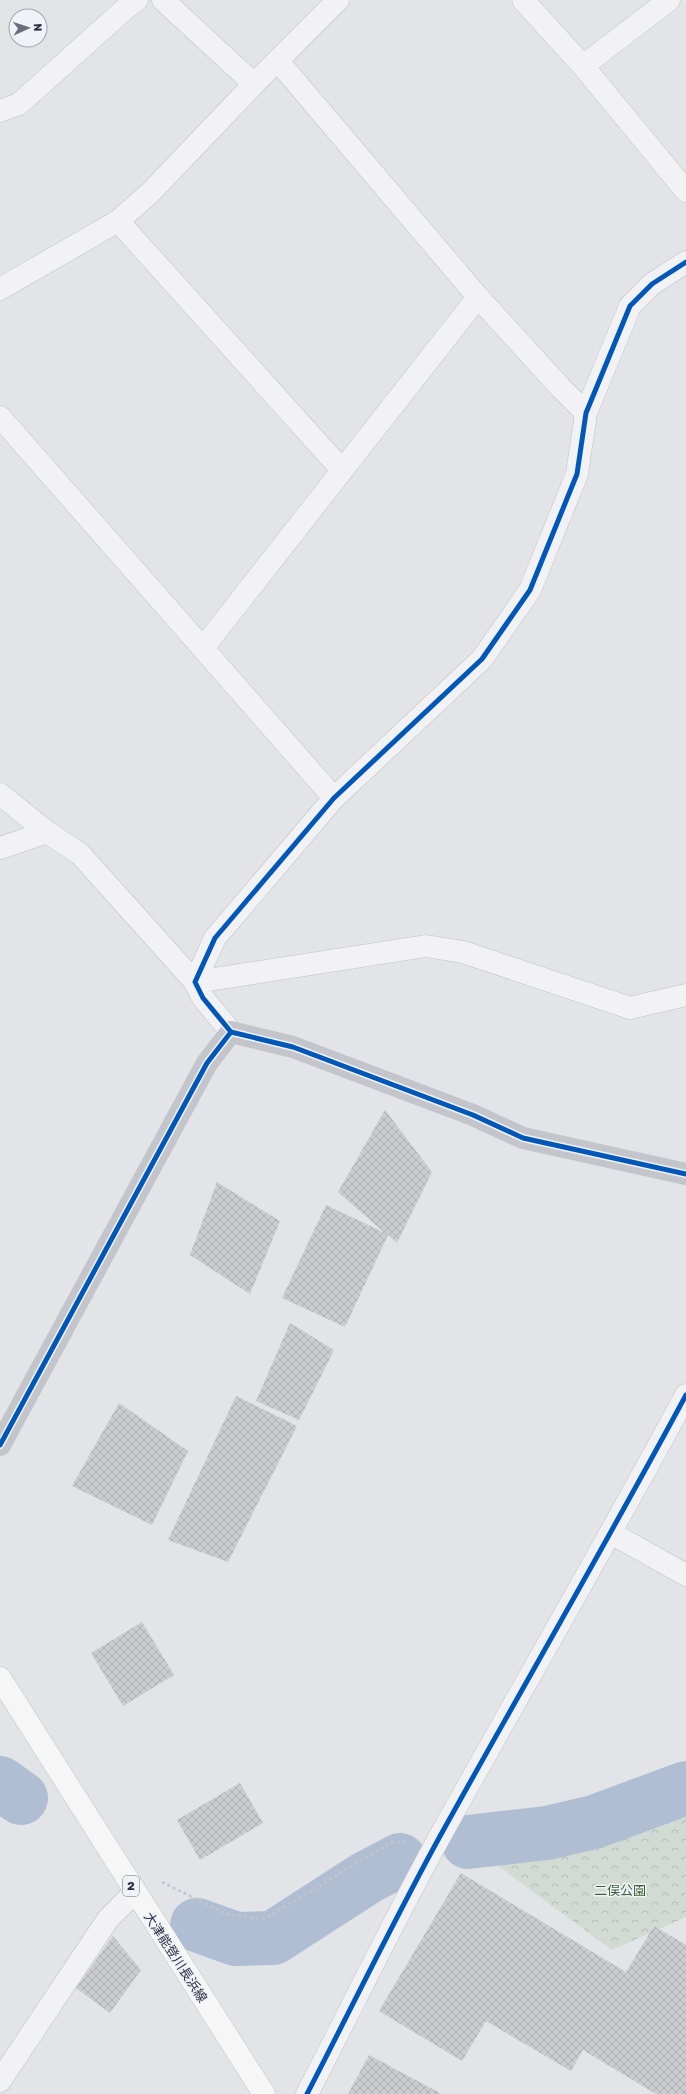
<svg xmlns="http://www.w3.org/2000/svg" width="686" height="2094" viewBox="0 0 686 2094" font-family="Rubik,'Noto Sans JP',sans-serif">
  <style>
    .park { fill: url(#park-crowns) }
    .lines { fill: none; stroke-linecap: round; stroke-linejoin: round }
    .river { stroke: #b0bed4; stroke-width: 54 }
    .building { fill: url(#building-cross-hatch) }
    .street-casing { stroke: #c0c2c6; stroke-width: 23 }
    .primary-casing { stroke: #bec1c6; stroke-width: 23 }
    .path { stroke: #c4c5cb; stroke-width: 2.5; stroke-dasharray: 3 3; stroke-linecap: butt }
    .street { stroke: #f2f2f4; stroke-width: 22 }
    .secondary { stroke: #c3c5ca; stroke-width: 22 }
    .primary { stroke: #f6f6f7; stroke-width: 22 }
    .cycleway-casing { stroke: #f0f2f7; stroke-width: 8 }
    .cycleway { stroke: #0057b8; stroke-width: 5 }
    .labels { text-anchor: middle; stroke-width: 3; stroke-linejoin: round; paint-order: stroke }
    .shield { fill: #f0f2f7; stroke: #646a78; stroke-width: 1 }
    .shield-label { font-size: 12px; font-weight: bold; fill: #283042 }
    .park-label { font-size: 13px; fill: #3a5e35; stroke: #f0f2f7 }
    .street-label { font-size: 13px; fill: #283042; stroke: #f0f2f7 }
  </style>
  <defs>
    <pattern id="park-crowns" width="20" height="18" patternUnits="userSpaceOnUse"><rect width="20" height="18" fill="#d2dbd3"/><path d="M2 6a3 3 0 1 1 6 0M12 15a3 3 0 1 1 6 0" fill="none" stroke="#b4bcb6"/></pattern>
    <pattern id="building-cross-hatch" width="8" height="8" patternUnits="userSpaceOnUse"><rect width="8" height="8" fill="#caccd0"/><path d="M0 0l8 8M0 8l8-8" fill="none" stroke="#aeb0b4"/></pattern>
  </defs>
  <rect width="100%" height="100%" fill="#e2e4e8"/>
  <path class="park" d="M 686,1815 L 686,1917 L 612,1950 L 498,1866 L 639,1831 Z"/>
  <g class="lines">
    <path class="river" d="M 0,1783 L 21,1798
      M 468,1842 L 547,1833 L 594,1822 L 686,1788
      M 197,1925 L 236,1939 L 273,1938 L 366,1878 L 400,1860"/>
  </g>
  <path class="building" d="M 385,1110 L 432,1172 L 397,1243 L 388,1235 L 345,1327 L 282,1298 L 326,1205 L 385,1233 L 338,1192 Z
    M 217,1182 L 280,1221 L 250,1294 L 190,1255 Z
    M 290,1323 L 334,1350 L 299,1420 L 256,1401 Z
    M 236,1396 L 297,1426 L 228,1562 L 168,1540 Z
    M 119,1403 L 188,1451 L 152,1525 L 72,1486 Z
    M 142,1622 L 174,1675 L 123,1706 L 91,1653 Z
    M 240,1783 L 263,1823 L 200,1860 L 177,1820 Z
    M 461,1873 L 626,1972 L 654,1926 L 686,1945 L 686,2094 L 656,2094 L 583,2050 L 571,2071 L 486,2021 L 462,2061 L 379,2011 Z
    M 113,1936 L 141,1970 L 110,2013 L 76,1988 Z
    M 369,2055 L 440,2093 L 439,2094 L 348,2094 Z"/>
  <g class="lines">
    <g class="street-casing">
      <path id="street" d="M 163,0 L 254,84
        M 523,0 L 583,66 L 686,191
        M 278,61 L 478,297 L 560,387 L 586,413
        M 583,66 L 669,0
        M 0,111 L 19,104 L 126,8 L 137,0
        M 118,221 L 342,470
        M 0,289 L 118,221 L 150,193 L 254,84 L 338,0
        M 0,417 L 334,798
        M 203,648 L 478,297
        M 0,794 L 47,832
        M 0,848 L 47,832 L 80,854 L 195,982 L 426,946 L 463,952 L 630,1008 L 686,995
        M 231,1032 L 203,998 L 195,982 L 215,938 L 334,798 L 482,659 L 530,590 L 577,474 L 586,413 L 630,306 L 652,284 L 686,262
        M 611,1533 L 686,1575
        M 0,2081 L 108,1919 L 135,1892
        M 307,2094 C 351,2009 393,1922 439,1838 C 521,1690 606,1544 686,1395"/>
    </g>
    <g class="primary-casing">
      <path id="primary" d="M 0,1678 L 264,2094"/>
    </g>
    <path class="path" d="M 162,1882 L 226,1914 L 264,1919 L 392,1842 L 405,1842"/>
    <use href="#street" class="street"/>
    <path class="secondary" d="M 0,1445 L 207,1063 L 231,1032 L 293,1047 L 473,1115 L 523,1138 L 686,1174"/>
    <use href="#primary" class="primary"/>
    <g class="cycleway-casing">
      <path id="cycleway" d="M 231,1032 L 203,998 L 195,982 L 215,938 L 334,798 L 482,659 L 530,590 L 577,474 L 586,413 L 630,306 L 652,284 L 686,262
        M 0,1445 L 207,1063 L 231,1032 L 293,1047 L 473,1115 L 523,1138 L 686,1174
        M 307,2094 C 351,2009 393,1922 439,1838 C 521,1690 606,1544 686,1395"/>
    </g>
    <use href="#cycleway" class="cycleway"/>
  </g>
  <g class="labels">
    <rect class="shield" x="123" y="1876" width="16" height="20" rx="3"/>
    <g class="shield-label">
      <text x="131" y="1890">2</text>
    </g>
    <g class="park-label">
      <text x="620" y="1895">二俣公園</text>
    </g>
    <g class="street-label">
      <text transform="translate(176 1957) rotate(57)" y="5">大津能登川長浜線</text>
    </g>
  </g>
  <g transform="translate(28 28) rotate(87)"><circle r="19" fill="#f0f2f7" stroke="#a0a4af"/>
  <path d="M0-3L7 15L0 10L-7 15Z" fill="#696f7c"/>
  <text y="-6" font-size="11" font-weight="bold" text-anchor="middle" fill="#283042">N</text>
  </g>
</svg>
